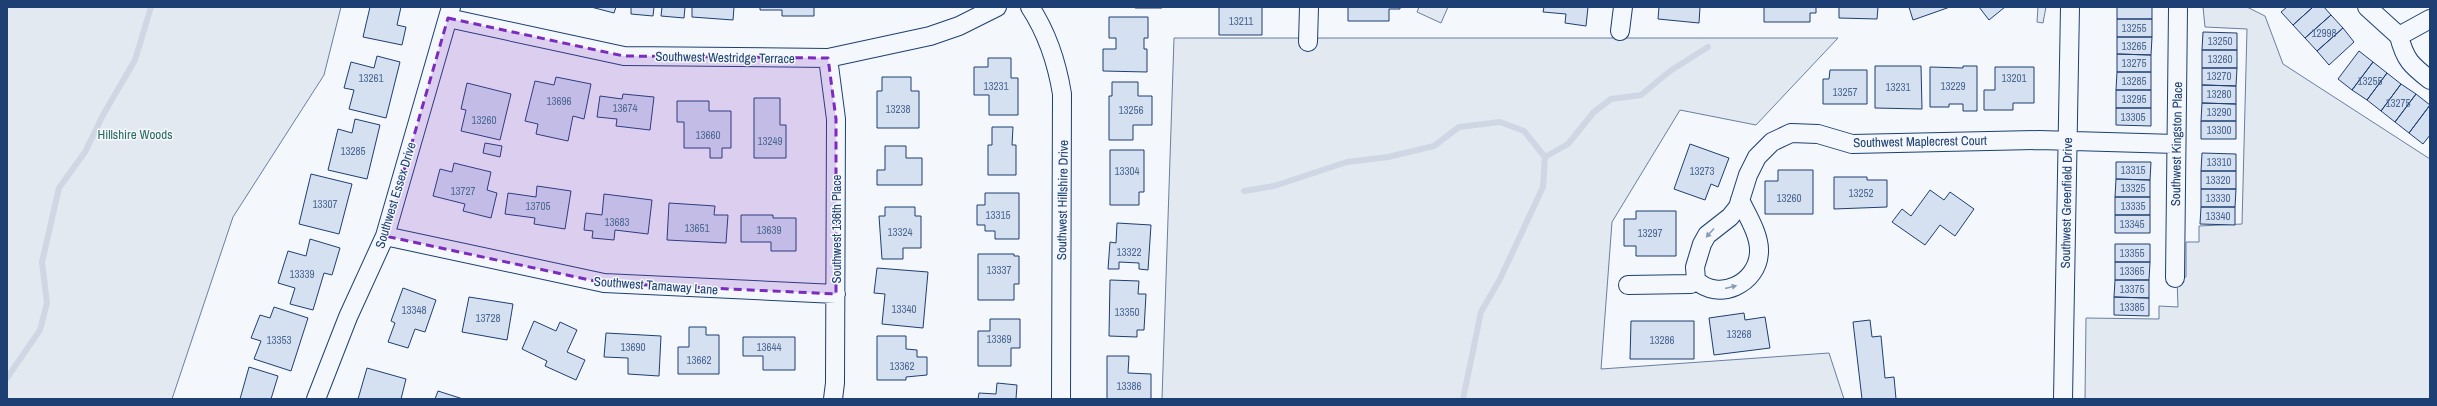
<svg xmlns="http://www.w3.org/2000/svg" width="2437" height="406" viewBox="0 0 2437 406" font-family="'Archivo Narrow',sans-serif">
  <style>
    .green { fill: #e3e9f0; stroke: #687fa3 }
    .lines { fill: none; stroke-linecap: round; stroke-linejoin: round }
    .stream { stroke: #cfd7e4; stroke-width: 6 }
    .building { fill: #d5e0f0; stroke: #1d3f73 }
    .minor-casing { stroke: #1d3f73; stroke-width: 20 }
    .minor { stroke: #f4f7fb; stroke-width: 18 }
    .oneway { fill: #889bb7 }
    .marked { fill: #7b2cbf; fill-opacity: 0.2; stroke: #7b2cbf; stroke-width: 3; stroke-dasharray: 8 5; stroke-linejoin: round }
    .labels { text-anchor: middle; stroke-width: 3; stroke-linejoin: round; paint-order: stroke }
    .number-label { font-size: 11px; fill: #4b6792 }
    .street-label { font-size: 13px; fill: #1d3f73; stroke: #f4f7fb }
    .park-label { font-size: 13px; fill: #2c6c60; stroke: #f4f7fb }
  </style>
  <rect width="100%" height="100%" fill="#f4f7fb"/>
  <path class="green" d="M 7,7 L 341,7 L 324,75 L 233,217 L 172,399 L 7,399 Z
    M 1419,7 L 1448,7 L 1441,23 L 1417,12 Z
    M 2038,7 L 2046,7 L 2043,23 L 2037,22 Z
    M 2203,7 L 2247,7 L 2265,16 L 2283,64 L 2430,159 L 2430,399 L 2085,399 L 2086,318 L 2159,319 L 2159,306 L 2178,307 L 2177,278 L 2186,277 L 2186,242 L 2199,242 L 2199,226 L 2242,224 L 2247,29 L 2205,27 Z
    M 1174,38 L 1838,38 L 1756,125 L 1680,110 L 1612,222 L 1601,369 L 1829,353 L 1844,399 L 1162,399 Z"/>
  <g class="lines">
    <path class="stream" d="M 1244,191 L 1274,186 L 1347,162 L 1388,157 L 1434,146 L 1459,127 L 1500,122 L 1524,131 L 1545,157
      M 7,378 L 40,330 L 47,303 L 42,262 L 59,188 L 85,152 L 103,115 L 135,60 L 151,7
      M 1463,399 L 1481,312 L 1500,279 L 1543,187 L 1545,157 L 1568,144 L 1594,112 L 1611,99 L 1641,95 L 1670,71 L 1708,47"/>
  </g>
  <path class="building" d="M 370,7 L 401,7 L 397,25 L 406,27 L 402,45 L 363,37 Z
    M 591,7 L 616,7 L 614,13 Z
    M 631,7 L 654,7 L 653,16 L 631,14 Z
    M 662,7 L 685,7 L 684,18 L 661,16 Z
    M 692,7 L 734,7 L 733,20 L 692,17 Z
    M 760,7 L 814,7 L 814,16 L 782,16 L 782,10 L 760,10 Z
    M 1135,7 L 1162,7 L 1162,8 L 1135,8 Z
    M 1219,7 L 1262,7 L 1262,35 L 1219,35 Z
    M 1348,7 L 1400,7 L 1400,9 L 1389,9 L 1389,21 L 1348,21 Z
    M 1544,7 L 1588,7 L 1586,26 L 1565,23 L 1566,14 L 1543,12 Z
    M 1659,7 L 1700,7 L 1699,23 L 1658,19 Z
    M 1764,7 L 1816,7 L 1816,13 L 1810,13 L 1810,22 L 1764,22 Z
    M 1839,7 L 1878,7 L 1877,19 L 1839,18 Z
    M 1909,7 L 1950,7 L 1913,20 Z
    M 1979,7 L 2005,7 L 1989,20 Z
    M 2117,7 L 2152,7 L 2152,19 L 2117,19 Z
    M 2287,7 L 2313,7 L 2293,25 L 2281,12 Z
    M 2313,7 L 2324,7 L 2331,15 L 2305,38 L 2293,25 Z
    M 2331,15 L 2343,28 L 2317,51 L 2305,38 Z
    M 1109,17 L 1148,17 L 1148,38 L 1144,38 L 1144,49 L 1147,49 L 1147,72 L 1103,71 L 1103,49 L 1116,49 L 1116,38 L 1109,38 Z
    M 2117,19 L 2152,19 L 2152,37 L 2117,37 Z
    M 2343,28 L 2354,42 L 2329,65 L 2317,51 Z
    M 2203,32 L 2237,33 L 2237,50 L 2202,50 Z
    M 2117,37 L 2152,37 L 2151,55 L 2117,54 Z
    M 2202,50 L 2237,50 L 2237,68 L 2202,68 Z
    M 2359,51 L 2373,62 L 2352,90 L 2338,79 Z
    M 2117,54 L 2151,55 L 2151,72 L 2117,72 Z
    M 377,56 L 400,62 L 386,118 L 349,109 L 354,90 L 344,88 L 351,62 L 374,68 Z
    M 988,58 L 1011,58 L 1011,78 L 1018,78 L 1018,115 L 989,115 L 989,95 L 974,95 L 974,67 L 988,67 Z
    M 2373,62 L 2387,73 L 2367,100 L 2352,90 Z
    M 1875,66 L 1921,66 L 1922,109 L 1875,108 Z
    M 1963,66 L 1977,66 L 1977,111 L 1963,111 L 1963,104 L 1949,104 L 1949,107 L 1930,107 L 1930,67 L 1963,68 Z
    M 1995,67 L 2034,67 L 2034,103 L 2013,103 L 2013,110 L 1984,110 L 1984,90 L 1995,90 Z
    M 2202,68 L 2237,68 L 2236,86 L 2202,85 Z
    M 1830,70 L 1867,70 L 1867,104 L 1823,104 L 1823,79 L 1829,79 Z
    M 2117,72 L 2151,72 L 2151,90 L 2116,90 Z
    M 2387,73 L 2401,84 L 2381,111 L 2367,100 Z
    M 556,77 L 591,84 L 584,119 L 573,116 L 568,141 L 536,134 L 538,124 L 525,121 L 535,81 L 554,85 Z
    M 882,77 L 911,77 L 911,91 L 919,91 L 919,128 L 877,128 L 877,91 L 882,91 Z
    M 1112,82 L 1138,82 L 1138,96 L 1152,96 L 1152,125 L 1133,125 L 1133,140 L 1109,140 L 1109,96 L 1112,96 Z
    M 467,83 L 511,94 L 500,140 L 461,131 L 466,110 L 461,109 Z
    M 2401,84 L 2416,94 L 2395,122 L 2381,111 Z
    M 2202,85 L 2236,86 L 2236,104 L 2202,103 Z
    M 2116,90 L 2151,90 L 2151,108 L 2116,108 Z
    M 623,94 L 654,97 L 650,130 L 616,126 L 617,119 L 597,117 L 600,96 L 622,99 Z
    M 2416,94 L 2430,105 L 2409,133 L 2395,122 Z
    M 754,98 L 780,98 L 780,125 L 786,125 L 786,158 L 754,158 Z
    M 677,101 L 709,101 L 709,111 L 731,111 L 731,148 L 722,148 L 722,158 L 710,158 L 710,148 L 684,148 L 684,122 L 677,122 Z
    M 2202,103 L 2236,104 L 2236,121 L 2201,121 Z
    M 2430,105 L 2430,135 L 2423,144 L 2409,133 Z
    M 2116,108 L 2151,108 L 2151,126 L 2116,125 Z
    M 355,119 L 380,125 L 367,179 L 328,170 L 338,129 L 352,133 Z
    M 2201,121 L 2236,121 L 2236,139 L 2201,139 Z
    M 992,127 L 1013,127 L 1012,145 L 1016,145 L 1016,175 L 988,175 L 988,145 L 992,145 Z
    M 485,143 L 502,146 L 500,157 L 483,153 Z
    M 1690,144 L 1729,158 L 1718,187 L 1711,184 L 1705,200 L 1674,189 Z
    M 885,146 L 906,146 L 906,158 L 922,158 L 922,185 L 877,185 L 877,170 L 885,170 Z
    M 1110,150 L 1144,150 L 1144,192 L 1139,192 L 1139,205 L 1110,205 Z
    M 2202,153 L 2236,154 L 2236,171 L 2201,171 Z
    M 2116,162 L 2151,162 L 2150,180 L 2116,179 Z
    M 454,163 L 491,172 L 487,190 L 497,193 L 491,218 L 463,211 L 465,204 L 433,196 L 440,169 L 452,172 Z
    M 1778,170 L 1813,170 L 1813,214 L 1765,214 L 1765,181 L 1778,181 Z
    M 2201,171 L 2236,171 L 2236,189 L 2201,189 Z
    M 311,174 L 352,184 L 339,234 L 299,224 Z
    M 1834,177 L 1867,177 L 1867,180 L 1887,180 L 1887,207 L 1834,209 Z
    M 2116,179 L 2150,180 L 2150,197 L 2115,197 Z
    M 537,186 L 571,191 L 565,229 L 534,224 L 535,218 L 505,214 L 508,193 L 536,197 Z
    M 2201,189 L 2236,189 L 2235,207 L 2201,207 Z
    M 1930,190 L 1944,200 L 1950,192 L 1974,209 L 1955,236 L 1940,225 L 1925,245 L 1892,222 L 1902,209 L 1911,216 Z
    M 985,193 L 1019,193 L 1019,239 L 995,239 L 995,231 L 985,231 L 985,225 L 977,225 L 977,205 L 985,205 Z
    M 604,194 L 652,200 L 648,234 L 615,230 L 614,240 L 592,238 L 593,231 L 584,230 L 586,213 L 602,215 Z
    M 2115,197 L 2150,197 L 2150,215 L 2115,215 Z
    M 669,203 L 715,206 L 714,215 L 728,215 L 726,243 L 667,240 Z
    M 885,207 L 915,207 L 915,216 L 921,216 L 921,248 L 903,248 L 903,259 L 882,259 L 879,216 L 885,216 Z
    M 2201,207 L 2235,207 L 2235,225 L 2200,224 Z
    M 1636,211 L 1676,211 L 1676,256 L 1636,256 L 1636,246 L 1624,246 L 1624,219 L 1636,219 Z
    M 741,215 L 773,215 L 773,218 L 796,218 L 796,251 L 771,251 L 771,242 L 741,242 Z
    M 2115,215 L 2150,215 L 2150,233 L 2115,233 Z
    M 1117,223 L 1151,225 L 1148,270 L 1139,269 L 1139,263 L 1119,262 L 1119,269 L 1108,269 L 1110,242 L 1116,243 Z
    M 310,239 L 340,248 L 332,275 L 324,273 L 313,310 L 290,304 L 295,288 L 278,283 L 288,251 L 306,256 Z
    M 2115,244 L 2150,244 L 2150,262 L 2115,262 Z
    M 978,254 L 1014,254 L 1014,256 L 1019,256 L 1019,284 L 1014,284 L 1014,300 L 978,300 Z
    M 2115,262 L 2150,262 L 2149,280 L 2115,280 Z
    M 877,268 L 928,272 L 923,328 L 882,324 L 885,294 L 874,293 Z
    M 1110,280 L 1139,281 L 1138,294 L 1146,294 L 1144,330 L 1137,330 L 1137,337 L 1109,336 Z
    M 2115,280 L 2149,280 L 2149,298 L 2114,297 Z
    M 403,288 L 436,300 L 425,332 L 415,329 L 408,348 L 388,342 L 395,323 L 391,321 Z
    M 469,297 L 513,304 L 507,340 L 462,332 Z
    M 2114,297 L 2149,298 L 2149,316 L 2114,315 Z
    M 274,307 L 308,318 L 291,371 L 254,359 L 261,341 L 251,338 L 260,315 L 270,318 Z
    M 1744,313 L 1745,320 L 1765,317 L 1770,348 L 1714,355 L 1709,318 Z
    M 990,319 L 1020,319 L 1020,348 L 1011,348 L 1011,366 L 978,366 L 978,331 L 990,331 Z
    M 1870,320 L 1872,337 L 1881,336 L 1885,378 L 1894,377 L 1896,399 L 1862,399 L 1853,322 Z
    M 534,321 L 556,331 L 560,322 L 577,330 L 567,352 L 585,360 L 576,380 L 545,366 L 547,361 L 522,349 Z
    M 1631,321 L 1694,321 L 1694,359 L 1630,359 Z
    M 689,327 L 706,327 L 706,335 L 719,335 L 719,374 L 678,374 L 678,347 L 689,347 Z
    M 606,333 L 661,336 L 659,376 L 628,374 L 628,358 L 604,357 Z
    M 877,336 L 906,336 L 906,349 L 917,350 L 917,357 L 927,357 L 927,375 L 906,377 L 906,380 L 877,380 Z
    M 743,337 L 795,337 L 795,370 L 763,370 L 763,356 L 743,356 Z
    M 1107,356 L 1129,356 L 1128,373 L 1151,374 L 1151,399 L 1107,399 Z
    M 249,367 L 278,376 L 271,399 L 240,399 Z
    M 367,368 L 406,379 L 401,399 L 358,399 Z
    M 997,383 L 1017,385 L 1016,399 L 978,399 L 979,393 L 996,394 Z
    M 438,391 L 463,399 L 435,399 Z"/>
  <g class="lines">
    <g class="minor-casing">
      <path id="minor" d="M 1030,7 C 1047,33 1057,63 1062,94 L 1061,399
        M 2367,7 L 2399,36 L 2430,19
        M 448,18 L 624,56 L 828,58 L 930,36 L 959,26 L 997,7
        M 1620,31 L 1623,7
        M 2399,36 C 2405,60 2411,65 2430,80
        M 1308,42 L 1309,7
        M 828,58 L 836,119 L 835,383 L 833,399
        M 1740,200 C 1747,215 1760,235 1759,252 C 1758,284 1718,302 1696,280 L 1695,267 L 1702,244 L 1707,235 L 1730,217 L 1738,207 L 1748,175 L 1757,157 L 1772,142 L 1791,133 L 1818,134 L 1852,144 L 2039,140 L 2176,144
        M 385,236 L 604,283 L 836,294
        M 2175,278 L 2178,9
        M 1628,285 L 1691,284 L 1696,280
        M 316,399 L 348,317 L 385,236 L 451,7
        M 2063,399 L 2070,7"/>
    </g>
    <use href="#minor" class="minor"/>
  </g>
  <defs><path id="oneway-solid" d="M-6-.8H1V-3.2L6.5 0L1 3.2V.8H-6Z"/></defs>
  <g class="oneway">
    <use href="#oneway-solid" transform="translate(1710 233) rotate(132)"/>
    <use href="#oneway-solid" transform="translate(1731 287) rotate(-14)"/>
  </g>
  <path class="marked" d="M 448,18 L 624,56 L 828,58 L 836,119 L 836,294 L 604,283 L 385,236 Z"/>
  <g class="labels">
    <g class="number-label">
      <text x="1241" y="25">13211</text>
      <text x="2134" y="32">13255</text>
      <text x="2324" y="37">12998</text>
      <text x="2220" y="45">13250</text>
      <text x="2134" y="50">13265</text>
      <text x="2220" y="63">13260</text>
      <text x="2134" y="67">13275</text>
      <text x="2219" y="80">13270</text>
      <text x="371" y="82">13261</text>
      <text x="2014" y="82">13201</text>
      <text x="2134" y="85">13285</text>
      <text x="2370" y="85">13255</text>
      <text x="996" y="90">13231</text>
      <text x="1953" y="90">13229</text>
      <text x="1898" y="91">13231</text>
      <text x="1845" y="96">13257</text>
      <text x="2219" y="98">13280</text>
      <text x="2134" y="103">13295</text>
      <text x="559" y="105">13696</text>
      <text x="2398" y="107">13275</text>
      <text x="625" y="112">13674</text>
      <text x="898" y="113">13238</text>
      <text x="1131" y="114">13256</text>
      <text x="2219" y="116">13290</text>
      <text x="2133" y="121">13305</text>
      <text x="484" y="124">13260</text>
      <text x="2219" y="134">13300</text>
      <text x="708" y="139">13660</text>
      <text x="770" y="145">13249</text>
      <text x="353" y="155">13285</text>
      <text x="2219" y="166">13310</text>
      <text x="2133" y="174">13315</text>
      <text x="1127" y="175">13304</text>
      <text x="1702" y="175">13273</text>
      <text x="2218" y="184">13320</text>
      <text x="2133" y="192">13325</text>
      <text x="463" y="195">13727</text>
      <text x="1861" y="197">13252</text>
      <text x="1789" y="202">13260</text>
      <text x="2218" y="202">13330</text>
      <text x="325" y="208">13307</text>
      <text x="538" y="210">13705</text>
      <text x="2133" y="210">13335</text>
      <text x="998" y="219">13315</text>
      <text x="2218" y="220">13340</text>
      <text x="617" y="226">13683</text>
      <text x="2132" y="228">13345</text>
      <text x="697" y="232">13651</text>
      <text x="769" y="234">13639</text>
      <text x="900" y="236">13324</text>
      <text x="1650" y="237">13297</text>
      <text x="1129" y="256">13322</text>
      <text x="2132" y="257">13355</text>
      <text x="999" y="274">13337</text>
      <text x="2132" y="275">13365</text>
      <text x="302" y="278">13339</text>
      <text x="2132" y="293">13375</text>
      <text x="2132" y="311">13385</text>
      <text x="904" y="313">13340</text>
      <text x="414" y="314">13348</text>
      <text x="1127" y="316">13350</text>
      <text x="488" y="322">13728</text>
      <text x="1739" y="338">13268</text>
      <text x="999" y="343">13369</text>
      <text x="279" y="344">13353</text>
      <text x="1662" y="344">13286</text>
      <text x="633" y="351">13690</text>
      <text x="769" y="351">13644</text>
      <text x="699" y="364">13662</text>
      <text x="902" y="370">13362</text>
      <text x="1129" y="390">13386</text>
    </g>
    <g class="street-label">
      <text transform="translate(725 57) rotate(1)" y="5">Southwest Westridge Terrace</text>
      <text transform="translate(1920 141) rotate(-1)" y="5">Southwest Maplecrest Court</text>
      <text transform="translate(2176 144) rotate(-89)" y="5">Southwest Kingston Place</text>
      <text transform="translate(395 195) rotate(-73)" y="5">Southwest Essex Drive</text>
      <text transform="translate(1062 200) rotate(-89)" y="5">Southwest Hillshire Drive</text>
      <text transform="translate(2066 203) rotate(-89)" y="5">Southwest Greenfield Drive</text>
      <text transform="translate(836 229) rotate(-90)" y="5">Southwest 136th Place</text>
      <text transform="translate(656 285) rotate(4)" y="5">Southwest Tamaway Lane</text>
    </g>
    <g class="park-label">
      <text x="135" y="139">Hillshire Woods</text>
    </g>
  </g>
  <rect width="2437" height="406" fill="none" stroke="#1d3f73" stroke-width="16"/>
</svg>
